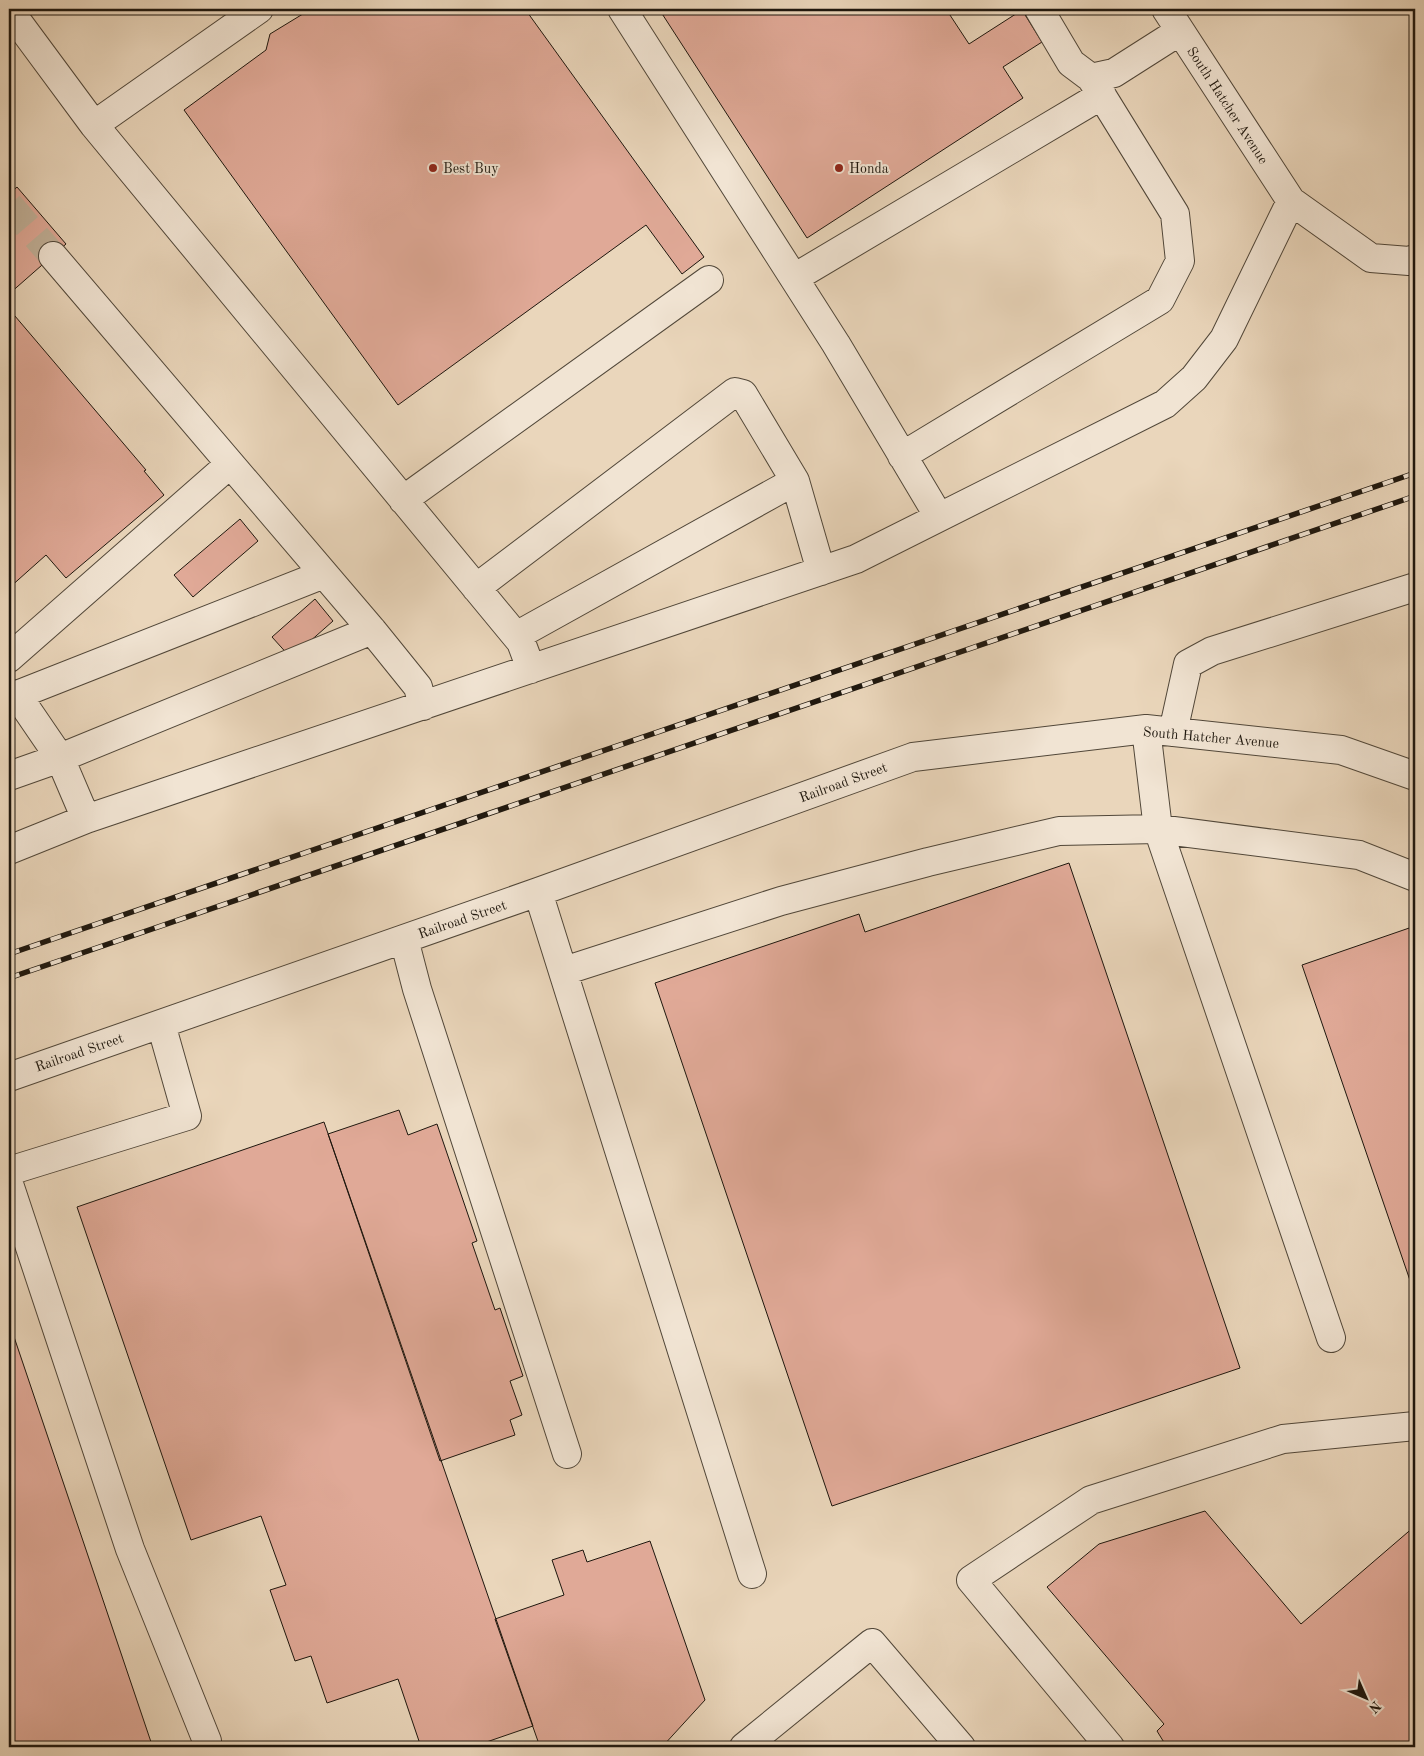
<svg xmlns="http://www.w3.org/2000/svg" width="1424" height="1756" viewBox="0 0 1424 1756" font-family="'Old Standard TT',serif">
  <style>
    .building { fill: #e0a997; stroke: #1e170e }
    .lines { fill: none; stroke-linecap: round; stroke-linejoin: round }
    .minor-tunnel { stroke: #c1b098; stroke-width: 28; stroke-dasharray: 28 14; stroke-linecap: butt }
    .minor-casing { stroke: #514739; stroke-width: 30 }
    .minor { stroke: #f1e4d3; stroke-width: 28 }
    .rail-casing { stroke: #1e170e; stroke-width: 5.5 }
    .rail { stroke: #f1e4d3; stroke-width: 4; stroke-dasharray: 11; stroke-linecap: butt }
    .poi-dot { fill: #8f2418; stroke: #f1e4d3; stroke-width: 2 }
    .labels { text-anchor: middle; stroke-width: 4; stroke-linejoin: round; paint-order: stroke }
    .street-label { font-size: 14px; fill: #1e170e; stroke: #f1e4d3 }
    .poi-label { font-size: 14px; fill: #1e170e; stroke: #f1e4d3; text-anchor: start }
  </style>
  <rect width="100%" height="100%" fill="#ead6bb"/>
  <filter id="stains"><feTurbulence type="fractalNoise" baseFrequency=".004" numOctaves="4"/><feColorMatrix values="0 0 0 0 .2 0 0 0 0 .09 0 0 0 0 .02 0 0 0 .5 -.17"/></filter>
  <radialGradient id="worn" r=".72"><stop offset=".6" stop-color="#630" stop-opacity="0"/><stop offset="1" stop-color="#630" stop-opacity=".3"/></radialGradient>
  <path class="building" d="M 311,9 L 525,9 L 704,257 L 682,274 L 646,225 L 398,405 L 184,110 L 266,50 L 270,34 Z
    M 659,9 L 946,9 L 969,44 L 1022,10 L 1042,42 L 1003,67 L 1023,98 L 807,238 Z
    M 17,187 L 66,244 L 9,294 L 9,194 Z
    M 9,309 L 146,470 L 144,471 L 164,495 L 66,578 L 46,555 L 9,588 Z
    M 240,519 L 258,541 L 193,597 L 174,575 Z
    M 315,599 L 333,621 L 291,658 L 272,637 Z
    M 1069,863 L 1240,1368 L 832,1506 L 655,983 L 859,914 L 865,932 Z
    M 1415,926 L 1415,1295 L 1302,965 Z
    M 399,1110 L 408,1135 L 437,1124 L 477,1241 L 472,1243 L 495,1310 L 500,1308 L 523,1376 L 510,1381 L 522,1415 L 510,1420 L 515,1435 L 440,1461 L 328,1134 Z
    M 324,1122 L 533,1726 L 472,1747 L 421,1747 L 398,1679 L 327,1703 L 311,1656 L 295,1661 L 270,1590 L 286,1585 L 261,1516 L 191,1540 L 77,1207 Z
    M 9,1322 L 151,1742 L 135,1747 L 9,1747 Z
    M 1205,1511 L 1301,1624 L 1415,1526 L 1415,1747 L 1184,1747 L 1181,1743 L 1175,1747 L 1170,1747 L 1165,1744 L 1157,1731 L 1164,1724 L 1047,1587 L 1099,1544 Z
    M 650,1541 L 705,1700 L 662,1747 L 540,1747 L 495,1619 L 564,1595 L 552,1560 L 583,1550 L 587,1562 Z"/>
  <g class="lines">
    <path class="minor-tunnel" d="M 9,205 L 53,256"/>
    <g class="minor-casing">
      <path id="minor" d="M 259,9 L 94,125 L 516,636 L 521,642 L 531,669
        M 622,9 L 836,344 L 939,517
        M 1039,9 L 1071,63 L 1091,78 L 1114,73 L 1180,31
        M 1166,9 L 1291,201 L 1371,258 L 1409,261 L 1415,259
        M 9,10 L 94,125
        M 53,256 L 372,630 L 418,687 L 423,706
        M 794,278 L 1102,95
        M 902,456 L 1160,300 L 1180,261 L 1175,214 L 1091,78
        M 403,500 L 709,280
        M 476,588 L 735,392 L 743,394 L 795,481
        M 516,636 L 795,481 L 821,571
        M 9,658 L 230,464
        M 9,694 L 17,695 L 60,758 L 9,776
        M 17,695 L 324,574
        M 1146,729 L 1158,829 L 1331,1338
        M 1173,732 L 1188,664 L 1212,651 L 1415,587
        M 86,819 L 60,758 L 372,630
        M 9,850 L 86,819 L 856,559 L 1165,404 L 1194,378 L 1224,339 L 1291,201
        M 538,892 L 752,1574
        M 404,939 L 417,989 L 567,1454
        M 564,971 L 781,901 L 928,862 L 1059,831 L 1158,829 L 1359,855 L 1415,877
        M 9,1077 L 538,892 L 913,757 L 1146,729 L 1341,750 L 1415,776
        M 9,1171 L 187,1116 L 161,1024
        M 9,1184 L 130,1549 L 207,1741
        M 744,1747 L 872,1643 L 961,1747
        M 1110,1747 L 971,1580 L 1091,1500 L 1283,1439 L 1415,1426"/>
    </g>
    <use href="#minor" class="minor"/>
    <g class="rail-casing">
      <path id="rail" d="M 9,954 L 1415,473
        M 9,978 L 1415,496"/>
    </g>
    <use href="#rail" class="rail"/>
  </g>
  <g class="poi-dot">
    <circle cx="433" cy="168" r="5"/>
    <circle cx="839" cy="168" r="5"/>
  </g>
  <g class="labels">
    <g class="street-label">
      <text transform="translate(1228 105) rotate(57)" y="5">South Hatcher Avenue</text>
      <text transform="translate(1211 737) rotate(5)" y="5">South Hatcher Avenue</text>
      <text transform="translate(843 782) rotate(-20)" y="5">Railroad Street</text>
      <text transform="translate(462 919) rotate(-19)" y="5">Railroad Street</text>
      <text transform="translate(79 1052) rotate(-19)" y="5">Railroad Street</text>
    </g>
    <g class="poi-label">
      <text x="443" y="173">Best Buy</text>
      <text x="849" y="173">Honda</text>
    </g>
  </g>
  <rect width="1424" height="1756" fill="none" stroke="#ead6bb" stroke-width="30"/>
  <rect x="10" y="10" width="1404" height="1736" fill="none" stroke="#1e170e" stroke-width="2.5"/>
  <rect x="15" y="15" width="1394" height="1726" fill="none" stroke="#1e170e"/>
  <g transform="translate(1366 1698) rotate(135)" stroke="#f1e4d3" stroke-width="4" paint-order="stroke">
  <path d="M0-4L9 19L0 12L-9 19Z" fill="#1e170e"/>
  <text y="-8" font-size="14" font-weight="bold" text-anchor="middle" fill="#1e170e">N</text>
  </g>
  <rect width="100%" height="100%" filter="url(#stains)"/>
  <rect width="100%" height="100%" fill="url(#worn)"/>
</svg>
